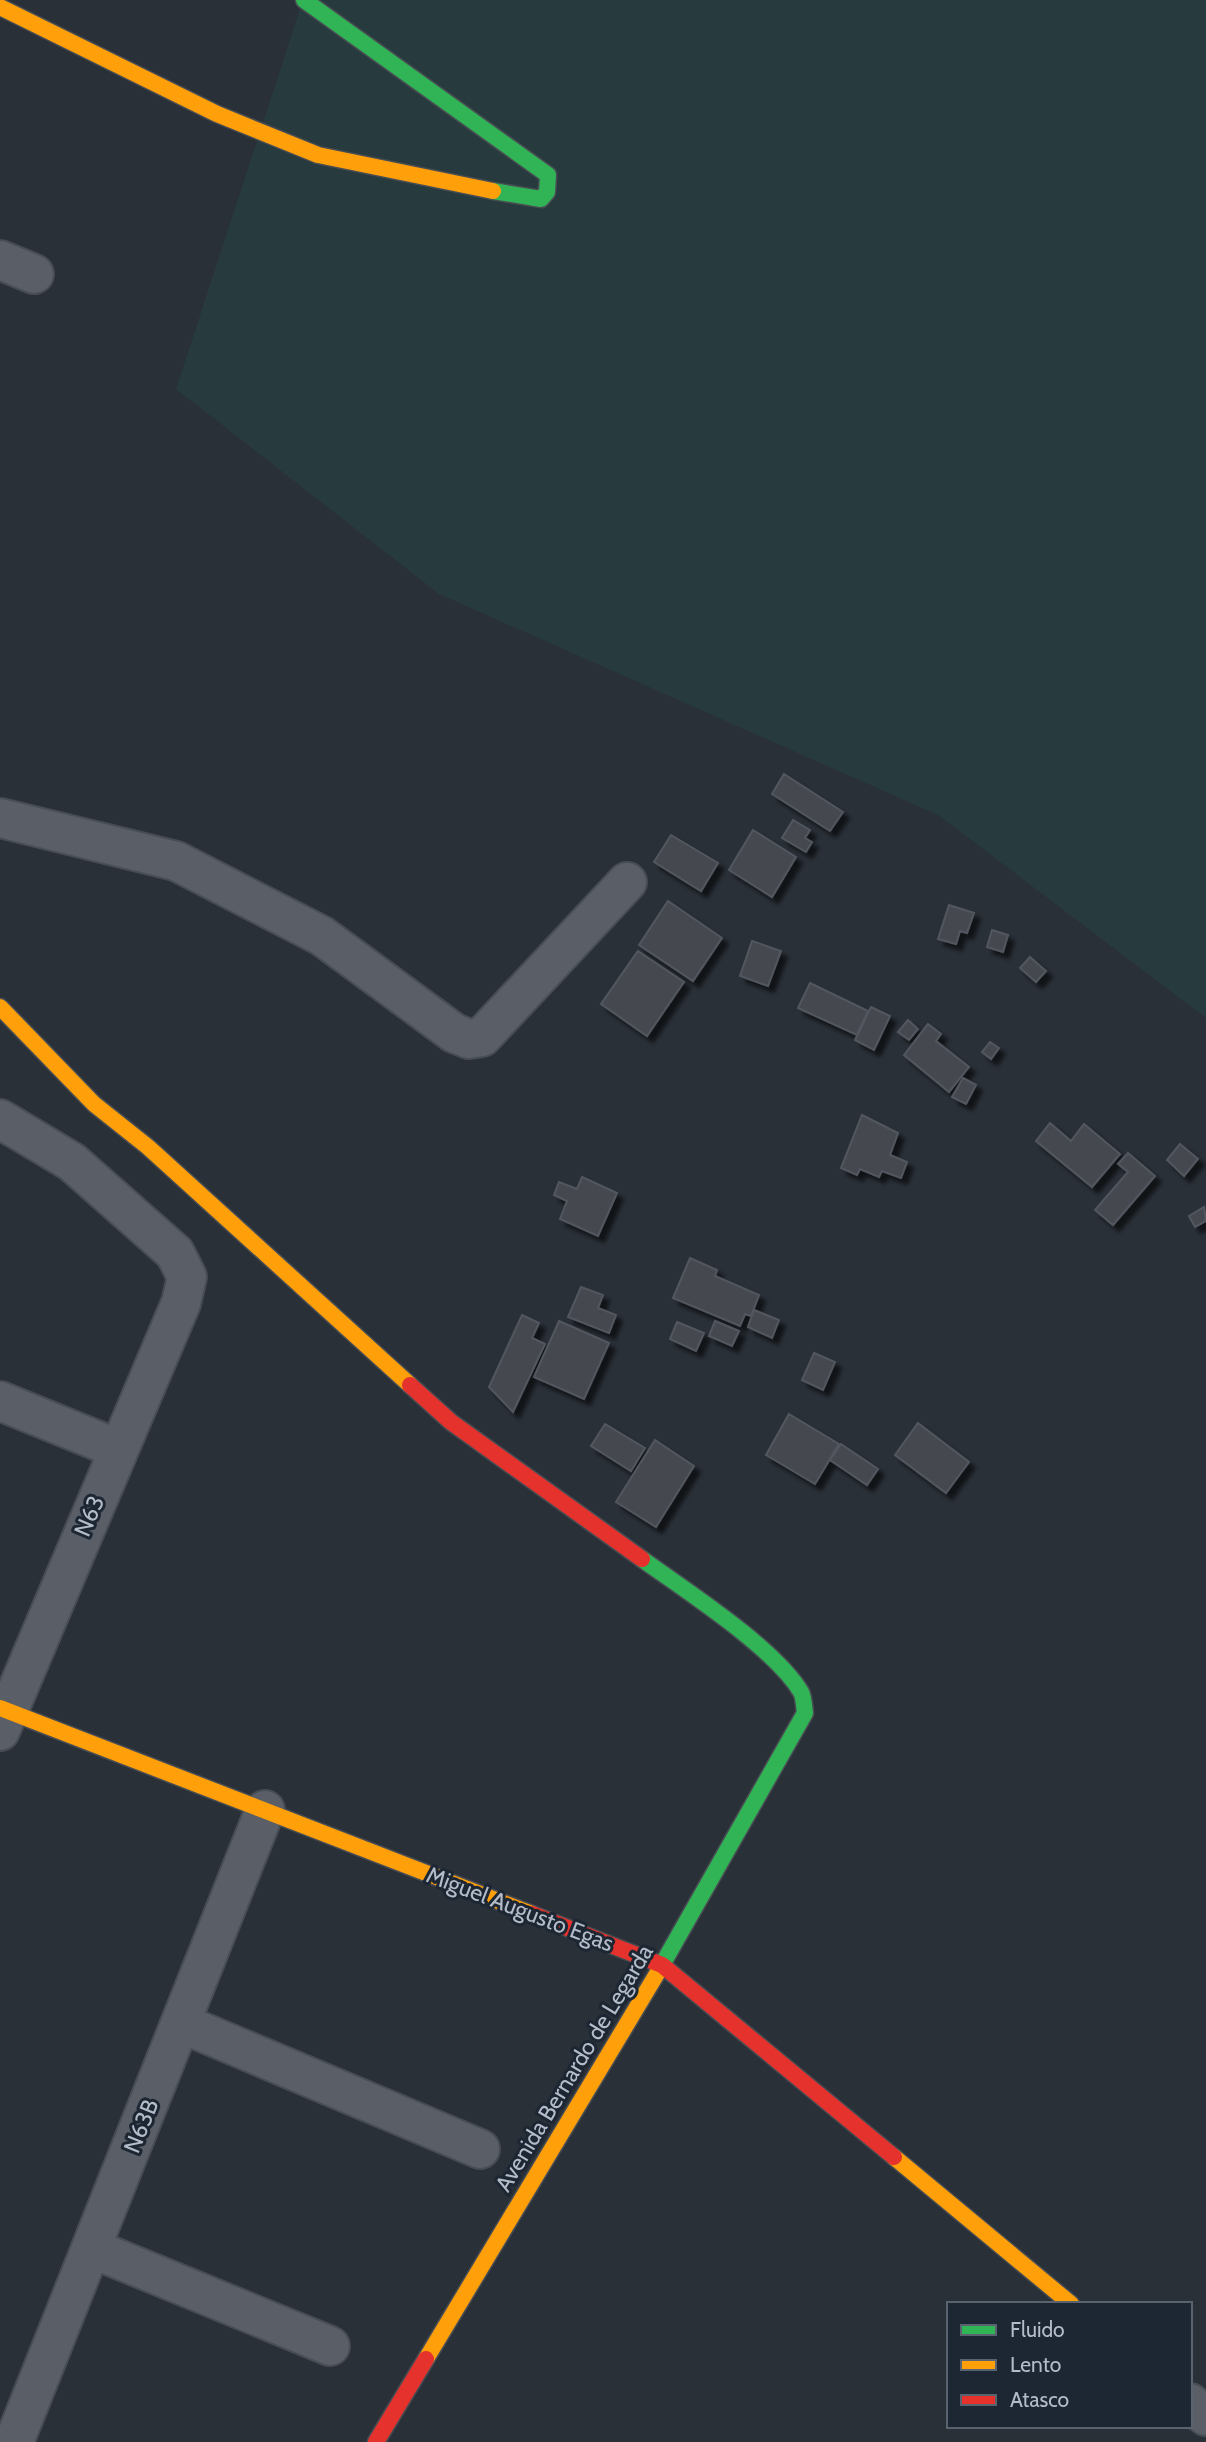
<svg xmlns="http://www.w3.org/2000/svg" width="1206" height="2442" viewBox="0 0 1206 2442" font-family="Cabin,sans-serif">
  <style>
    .green { fill: #273a3e }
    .building { fill: #444950; stroke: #52575f; stroke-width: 2; filter: url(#shadow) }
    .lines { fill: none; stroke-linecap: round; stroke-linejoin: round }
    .street-casing { stroke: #484c53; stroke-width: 42 }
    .fast-casing { stroke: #484c53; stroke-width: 19 }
    .slow-casing { stroke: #484c53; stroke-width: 19 }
    .jam-casing { stroke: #484c53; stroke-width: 19 }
    .street { stroke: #5a5e66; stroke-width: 38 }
    .fast { stroke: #30b455; stroke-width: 16 }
    .slow { stroke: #ff9f0a; stroke-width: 16 }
    .jam { stroke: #e5322d; stroke-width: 16 }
    .labels { text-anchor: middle; stroke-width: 6; stroke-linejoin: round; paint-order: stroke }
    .street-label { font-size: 23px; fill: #b4bcc9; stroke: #1d2633 }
  </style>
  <defs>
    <filter id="shadow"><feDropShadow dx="6" dy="6" stdDeviation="2" flood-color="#0009"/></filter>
  </defs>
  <rect width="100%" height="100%" fill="#2a3038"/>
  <path class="green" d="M 303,0 L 1206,0 L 1206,1018 L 938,815 L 439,594 L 176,389 Z"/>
  <path class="building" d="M 784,774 L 843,812 L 830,831 L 772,794 Z
    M 793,820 L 810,830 L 805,838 L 812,842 L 806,852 L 782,838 Z
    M 753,830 L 796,857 L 772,897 L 729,870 Z
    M 671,835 L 718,863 L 701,891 L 654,862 Z
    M 668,901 L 722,938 L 693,981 L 639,945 Z
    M 949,905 L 974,913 L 967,933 L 960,931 L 956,944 L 938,939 Z
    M 992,930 L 1008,935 L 1003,952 L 987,947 Z
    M 752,941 L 781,951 L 768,986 L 740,976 Z
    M 638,951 L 684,982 L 647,1036 L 601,1004 Z
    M 1030,957 L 1046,971 L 1036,982 L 1020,968 Z
    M 810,983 L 868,1011 L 857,1035 L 798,1008 Z
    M 871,1007 L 890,1016 L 874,1050 L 855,1040 Z
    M 908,1020 L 918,1029 L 909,1040 L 898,1032 Z
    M 928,1024 L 941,1034 L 936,1041 L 969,1067 L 949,1092 L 904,1055 Z
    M 990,1042 L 999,1048 L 991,1059 L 982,1052 Z
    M 963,1078 L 976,1085 L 966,1104 L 952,1097 Z
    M 862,1115 L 898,1133 L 890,1155 L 907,1162 L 901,1178 L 882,1171 L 879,1177 L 860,1169 L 857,1175 L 841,1168 Z
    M 1050,1123 L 1071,1141 L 1084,1124 L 1120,1154 L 1092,1187 L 1036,1141 Z
    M 1180,1144 L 1198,1159 L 1184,1176 L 1167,1160 Z
    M 1128,1153 L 1155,1176 L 1113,1225 L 1095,1210 L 1128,1172 L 1118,1164 Z
    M 582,1177 L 617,1193 L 598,1236 L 560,1219 L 567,1201 L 554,1195 L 559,1182 L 577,1189 Z
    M 1204,1207 L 1206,1221 L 1195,1227 L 1189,1216 Z
    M 690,1258 L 717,1270 L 715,1276 L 759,1295 L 751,1316 L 745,1314 L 740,1326 L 673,1298 Z
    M 581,1287 L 603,1295 L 598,1308 L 616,1315 L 609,1333 L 568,1317 Z
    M 754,1310 L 779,1320 L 772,1338 L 748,1327 Z
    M 522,1315 L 539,1323 L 532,1338 L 545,1344 L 513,1412 L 489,1387 Z
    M 559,1321 L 609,1343 L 584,1399 L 534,1377 Z
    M 715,1321 L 739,1331 L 732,1346 L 709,1336 Z
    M 677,1322 L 704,1333 L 696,1351 L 670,1339 Z
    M 814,1353 L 835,1362 L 823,1390 L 802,1380 Z
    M 789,1414 L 839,1444 L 815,1484 L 766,1455 Z
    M 918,1423 L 969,1462 L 946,1493 L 895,1455 Z
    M 605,1424 L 645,1448 L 631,1471 L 591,1446 Z
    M 655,1440 L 694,1466 L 656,1527 L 616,1502 Z
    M 841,1444 L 878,1469 L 867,1485 L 830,1460 Z"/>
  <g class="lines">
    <g class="street-casing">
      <path id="street" d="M 0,260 L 34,274
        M 0,818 L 176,861 L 322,936 L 454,1033 L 469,1039 L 482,1037 L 627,882
        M 0,1119 L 72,1162 L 175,1253 L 187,1277 L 181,1303 L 0,1731
        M 0,1401 L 118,1449
        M 183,2024 L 480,2149
        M 91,2248 L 330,2346
        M 1190,2403 L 1206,2416
        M 14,2442 L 265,1810"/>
    </g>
    <g class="fast-casing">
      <path id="fast" d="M 304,0 L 548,175 L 547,192 L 541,199 L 493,191
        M 642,1559 C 686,1591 774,1647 801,1692 C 804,1698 804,1706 805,1713 L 658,1972"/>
    </g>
    <g class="slow-casing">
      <path id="slow" d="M 0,7 L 217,114 L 318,155 L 493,191
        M 0,1007 L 94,1104 L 148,1147 L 410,1385
        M 0,1708 L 532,1914
        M 894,2157 L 1071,2304
        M 426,2359 L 658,1972"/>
    </g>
    <g class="jam-casing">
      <path id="jam" d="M 410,1385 L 451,1422 L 642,1559
        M 532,1914 L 662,1965 L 894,2157
        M 376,2442 L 426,2359"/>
    </g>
    <use href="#street" class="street"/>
    <use href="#fast" class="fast"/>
    <use href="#slow" class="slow"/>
    <use href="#jam" class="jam"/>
  </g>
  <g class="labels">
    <g class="street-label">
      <text transform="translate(89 1516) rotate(-67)" y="8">N63</text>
      <text transform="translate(520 1909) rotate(21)" y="8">Miguel Augusto Egas</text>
      <text transform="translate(574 2068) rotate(-59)" y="8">Avenida Bernardo de Legarda</text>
      <text transform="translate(141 2126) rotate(-68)" y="8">N63B</text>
    </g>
  </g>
  <rect x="947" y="2302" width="245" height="126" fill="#1d2633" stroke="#59626f" stroke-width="2"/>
  <rect x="961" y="2325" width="35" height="10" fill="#30b455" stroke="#59626f" stroke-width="2"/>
  <text x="1010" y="2337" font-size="21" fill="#b4bcc9">Fluido</text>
  <rect x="961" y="2360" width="35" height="10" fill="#ff9f0a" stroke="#59626f" stroke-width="2"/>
  <text x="1010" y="2372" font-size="21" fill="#b4bcc9">Lento</text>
  <rect x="961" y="2395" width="35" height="10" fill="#e5322d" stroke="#59626f" stroke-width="2"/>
  <text x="1010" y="2407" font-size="21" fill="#b4bcc9">Atasco</text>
</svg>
